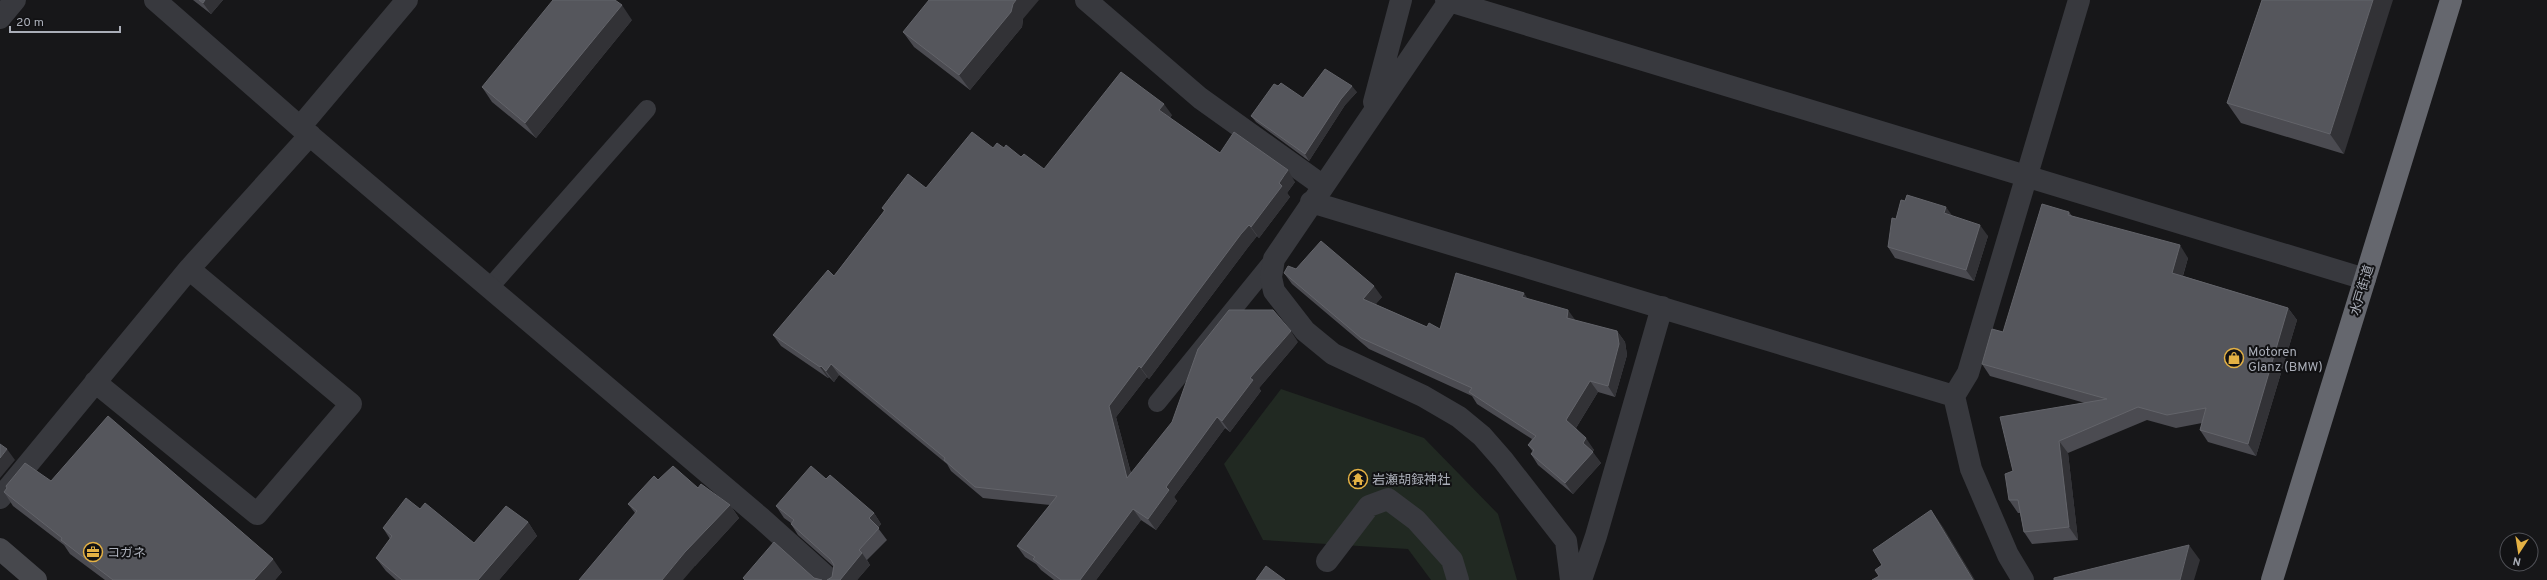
<svg xmlns="http://www.w3.org/2000/svg" width="2547" height="580" viewBox="0 0 2547 580" font-family="Overpass,'Noto Sans JP',sans-serif">
  <style>
    .green { fill: #212922 }
    .lines { fill: none; stroke-linecap: round; stroke-linejoin: round }
    .lane { stroke: #38393e; stroke-width: 18 }
    .street { stroke: #38393e; stroke-width: 22 }
    .secondary { stroke: #47484d; stroke-width: 22 }
    .highway { stroke: #65676e; stroke-width: 22 }
    .wall { fill: #4b4b51 }
    .shaded-wall { fill: #323236 }
    .building { fill: #55565c; stroke: #63646a }
    .labels { text-anchor: middle; stroke-width: 4; stroke-linejoin: round; paint-order: stroke }
    .street-label { font-size: 13px; fill: #aaaeb8; stroke: #121214 }
    .poi-label { font-size: 13px; fill: #aaaeb8; stroke: #121214; text-anchor: start }
  </style>
  <rect width="100%" height="100%" fill="#171719"/>
  <path class="green" d="M 1281,389 L 1424,438 L 1498,514 L 1517,580 L 1431,580 L 1408,549 L 1263,540 L 1224,464 Z"/>
  <g class="lines">
    <path class="lane" d="M 490,287 L 647,109
      M 1157,403 L 1274,259"/>
    <path class="street" d="M 155,0 L 300,127 L 761,518 L 830,580
      M 1086,0 L 1200,98 L 1323,186
      M 1446,0 L 2365,279
      M 1450,0 L 1274,259 L 1271,277 L 1274,291 L 1305,331 L 1333,354 L 1423,396 L 1459,417 L 1482,436 L 1503,460 L 1566,541 L 1571,580
      M 0,18 L 15,0
      M 1374,102 L 1401,0
      M 300,127 L 407,0
      M 1311,202 L 1954,396
      M 95,382 L 257,514 L 351,404 L 189,269
      M 0,498 L 189,269 L 310,135
      M 1327,561 L 1369,506 L 1388,499 L 1416,520 L 1452,560 L 1458,580
      M 1581,580 L 1596,536 L 1662,307
      M 2023,580 L 2008,555 L 1971,469 L 1954,396 L 1968,373 L 2079,0"/>
    <path class="secondary" d="M 0,549 L 36,580"/>
    <path class="highway" d="M 2272,580 L 2451,0"/>
  </g>
  <path class="wall" d="M 193,0 L 223,0 L 211,14 Z
    M 2262,0 L 2344,154 L 2241,123 L 2227,103 Z
    M 1023,19 L 1022,27 L 970,90 L 914,47 L 903,32 Z
    M 632,20 L 536,138 L 492,102 L 482,87 Z
    M 1357,92 L 1345,105 L 1309,161 L 1256,122 L 1251,116 L 1303,98 Z
    M 1172,115 L 1170,118 L 1220,153 L 1295,182 L 1287,193 L 1290,197 L 1259,238 L 1257,236 L 1249,246 L 1149,379 L 1147,377 L 1116,417 L 1131,473 L 1298,342 L 1259,388 L 1261,391 L 1230,432 L 1225,428 L 1174,497 L 1177,501 L 1156,530 L 1141,520 L 1096,580 L 1054,580 L 1041,570 L 1036,564 L 1025,557 L 1017,546 L 1050,505 L 983,498 L 951,471 L 947,464 L 839,375 L 834,382 L 829,377 L 828,378 L 781,346 L 773,335 L 834,276 L 884,211 L 882,208 L 926,188 L 993,148 L 1004,148 L 1044,169 Z
    M 2069,212 L 2072,216 L 2188,258 L 2183,276 L 2288,308 L 2297,320 L 2256,456 L 2208,442 L 2200,430 L 2202,423 L 2176,428 L 2147,420 L 2068,453 L 2078,540 L 2032,544 L 2024,532 L 2020,513 L 2018,513 L 2009,500 L 2013,471 L 2085,403 L 1990,376 L 1982,364 L 2003,332 Z
    M 1952,216 L 1988,236 L 1974,281 L 1895,258 L 1888,247 L 1896,219 Z
    M 1296,269 L 1382,297 L 1375,304 L 1427,327 L 1440,329 L 1527,299 L 1576,321 L 1617,331 L 1625,342 L 1627,355 L 1615,397 L 1598,392 L 1576,428 L 1594,450 L 1592,452 L 1601,463 L 1573,494 L 1538,465 L 1531,454 L 1533,452 L 1528,445 L 1532,439 L 1477,404 L 1472,396 L 1369,349 L 1292,284 L 1284,273 Z
    M 826,479 L 874,513 L 881,524 L 878,528 L 887,540 L 867,560 L 870,565 L 857,580 L 827,580 L 832,577 L 834,567 L 798,535 L 791,524 L 791,523 L 784,518 L 776,506 Z
    M 658,480 L 698,488 L 730,505 L 739,518 L 695,566 L 635,513 L 628,504 Z
    M 51,481 L 282,572 L 275,580 L 105,580 L 70,554 L 64,545 L 13,506 L 4,492 L 7,488 L 6,486 Z
    M 420,509 L 474,543 L 528,522 L 537,536 L 499,580 L 396,580 L 386,571 L 376,558 L 390,539 L 383,528 Z"/>
  <path class="shaded-wall" d="M 205,0 L 223,0 L 211,14 L 203,3 Z
    M 1016,0 L 1039,0 L 1023,19 L 1022,27 L 970,90 L 959,75 Z
    M 2373,0 L 2393,0 L 2344,154 L 2330,134 Z
    M 622,5 L 632,20 L 536,138 L 525,123 Z
    M 1352,86 L 1357,92 L 1345,105 L 1309,161 L 1305,154 L 1341,99 Z
    M 1164,104 L 1172,115 L 1167,121 L 1159,110 Z
    M 1288,170 L 1295,182 L 1287,193 L 1290,197 L 1259,238 L 1251,227 Z
    M 1946,207 L 1954,218 L 1944,213 Z
    M 1249,225 L 1257,236 L 1249,246 L 1149,379 L 1141,368 L 1241,234 Z
    M 1980,225 L 1988,236 L 1974,281 L 1966,270 Z
    M 2180,245 L 2188,258 L 2180,285 L 2172,273 Z
    M 1374,286 L 1382,297 L 1371,310 L 1363,299 Z
    M 1524,293 L 1531,304 L 1522,297 Z
    M 2288,308 L 2297,320 L 2256,456 L 2248,444 Z
    M 1568,310 L 1576,321 L 1567,318 Z
    M 1291,331 L 1298,342 L 1259,388 L 1261,391 L 1230,432 L 1222,421 L 1250,378 Z
    M 1617,331 L 1625,342 L 1627,355 L 1615,397 L 1608,386 Z
    M 831,364 L 839,375 L 834,382 L 826,371 Z
    M 821,366 L 829,377 L 828,378 L 820,367 Z
    M 1139,366 L 1147,377 L 1116,417 L 1135,489 L 1127,478 L 1109,406 Z
    M 1590,381 L 1598,392 L 1574,431 L 1566,420 Z
    M 1217,417 L 1225,428 L 1174,497 L 1177,501 L 1156,530 L 1148,519 L 1166,487 Z
    M 1586,438 L 1594,450 L 1591,454 L 1583,443 Z
    M 2059,441 L 2068,453 L 2078,540 L 2069,527 Z
    M 7,449 L 15,460 L 0,478 L 0,458 Z
    M 1593,452 L 1601,463 L 1573,494 L 1565,483 Z
    M 730,505 L 739,518 L 695,566 L 683,580 L 662,580 L 685,552 Z
    M 1133,509 L 1141,520 L 1096,580 L 1080,580 Z
    M 1931,510 L 1943,527 L 1975,580 L 1973,580 Z
    M 874,513 L 881,524 L 877,529 L 869,518 Z
    M 528,522 L 537,536 L 499,580 L 478,580 Z
    M 2189,545 L 2200,560 L 2194,580 L 2180,580 Z
    M 862,553 L 870,565 L 857,580 L 840,580 Z
    M 273,559 L 282,572 L 275,580 L 254,580 Z"/>
  <path class="building" d="M 199,0 L 205,0 L 203,3 Z
    M 553,0 L 615,0 L 622,5 L 525,123 L 482,87 Z
    M 929,0 L 1016,0 L 1013,4 L 1011,12 L 959,75 L 903,32 Z
    M 2262,0 L 2373,0 L 2330,134 L 2227,103 Z
    M 1325,69 L 1352,86 L 1341,99 L 1305,154 L 1251,116 L 1274,84 L 1278,86 L 1281,83 L 1303,98 Z
    M 1121,72 L 1164,104 L 1159,110 L 1220,153 L 1234,132 L 1288,170 L 1279,183 L 1282,186 L 1251,227 L 1249,225 L 1241,234 L 1141,368 L 1139,366 L 1109,406 L 1127,478 L 1172,422 L 1198,349 L 1229,310 L 1273,310 L 1291,331 L 1250,378 L 1253,380 L 1222,421 L 1217,417 L 1166,487 L 1169,490 L 1148,519 L 1133,509 L 1080,580 L 1061,580 L 1033,559 L 1035,557 L 1017,546 L 1057,496 L 975,487 L 944,460 L 945,458 L 831,364 L 826,371 L 821,366 L 820,367 L 773,335 L 828,270 L 834,276 L 885,210 L 882,208 L 908,174 L 926,188 L 972,132 L 993,148 L 997,143 L 1004,148 L 1006,145 L 1021,157 L 1024,154 L 1044,169 Z
    M 1907,195 L 1946,207 L 1944,213 L 1980,225 L 1966,270 L 1888,247 L 1892,218 L 1896,219 L 1901,200 L 1905,201 Z
    M 2042,204 L 2069,212 L 2068,215 L 2180,245 L 2172,273 L 2288,308 L 2248,444 L 2200,430 L 2206,408 L 2167,415 L 2138,407 L 2059,441 L 2069,527 L 2024,532 L 2018,500 L 2009,500 L 2005,474 L 2013,471 L 2000,417 L 2107,399 L 1982,364 L 1992,329 L 2003,332 Z
    M 1321,241 L 1374,286 L 1363,299 L 1427,327 L 1429,323 L 1440,329 L 1456,273 L 1524,293 L 1522,297 L 1568,310 L 1567,318 L 1617,331 L 1619,344 L 1608,386 L 1590,381 L 1566,420 L 1586,438 L 1583,443 L 1593,452 L 1565,483 L 1531,454 L 1534,450 L 1528,445 L 1536,436 L 1469,392 L 1472,388 L 1361,338 L 1284,273 L 1288,266 L 1296,269 Z
    M 108,416 L 273,559 L 254,580 L 113,580 L 61,540 L 62,538 L 4,492 L 7,488 L 6,486 L 25,463 L 51,481 Z
    M 0,444 L 7,449 L 0,458 Z
    M 673,466 L 698,488 L 701,484 L 730,505 L 685,552 L 662,580 L 579,580 L 637,511 L 628,504 L 654,476 L 658,480 Z
    M 811,466 L 826,479 L 830,475 L 874,513 L 869,518 L 879,528 L 859,550 L 862,553 L 840,580 L 827,580 L 832,577 L 834,565 L 831,560 L 791,524 L 794,520 L 776,506 Z
    M 406,498 L 420,509 L 425,503 L 474,543 L 506,506 L 528,522 L 478,580 L 402,580 L 376,558 L 392,536 L 383,528 Z
    M 1931,510 L 1973,580 L 1872,580 L 1879,576 L 1875,570 L 1882,565 L 1873,550 Z
    M 774,542 L 814,578 L 822,580 L 745,580 L 743,578 Z
    M 2189,545 L 2180,580 L 2054,580 L 2054,578 Z
    M 1266,566 L 1285,580 L 1256,580 Z"/>
  <defs>
    <g id="shop-ring" transform="scale(1)"><circle r="9.5" fill="#121214" stroke="#e4b144" stroke-width="1.5"/><path d="M-5-2.5h2.3a2.7 3.5 0 0 1 5.4 0H5L5.5 6h-11ZM-1.5-2.5h3a1.5 2.3 0 0 0-3 0Z" fill="#e4b144"/></g>
    <g id="temple-ring" transform="scale(1)"><circle r="9.5" fill="#121214" stroke="#e4b144" stroke-width="1.5"/><path d="M0-6L5-2H3V0L6.5 2.5H4V6H1.5V3h-3V6H-4V2.5H-6.5L-3 0V-2H-5Z" fill="#e4b144"/></g>
    <g id="office-ring" transform="scale(1)"><circle r="9.5" fill="#121214" stroke="#e4b144" stroke-width="1.5"/><path d="M-6-3h4V-5.5h4V-3h4V5H-6ZM-1-4.5V-3h2v-1.5ZM-6 0V1H6V0Z" fill="#e4b144"/></g>
  </defs>
  <g fill-rule="evenodd">
    <use href="#shop-ring" x="2234" y="358"/>
    <use href="#temple-ring" x="1358" y="479"/>
    <use href="#office-ring" x="93" y="552"/>
  </g>
  <g class="labels">
    <g class="street-label">
      <text transform="translate(2361 290) rotate(-73)" y="5">水戸街道</text>
    </g>
    <g class="poi-label">
      <text x="2248" y="356">Motoren<tspan x="2248" dy="15">Glanz (BMW)</tspan></text>
      <text x="1372" y="484">岩瀬胡録神社</text>
      <text x="107" y="557">コガネ</text>
    </g>
  </g>
  <g transform="translate(2519 552) rotate(192)"><circle r="19" fill="#121214" stroke="#4f5056"/>
  <path d="M0-3L7 15L0 10L-7 15Z" fill="#e4b144"/>
  <text y="-6" font-size="11" font-weight="bold" text-anchor="middle" fill="#aaaeb8">N</text>
  </g>
  <path d="M10 26v6h110v-6" fill="none" stroke="#aaaeb8" stroke-width="2"/>
  <text x="16" y="26" font-size="12" fill="#aaaeb8" stroke="#121214" stroke-width="3" paint-order="stroke">20 m</text>
</svg>
